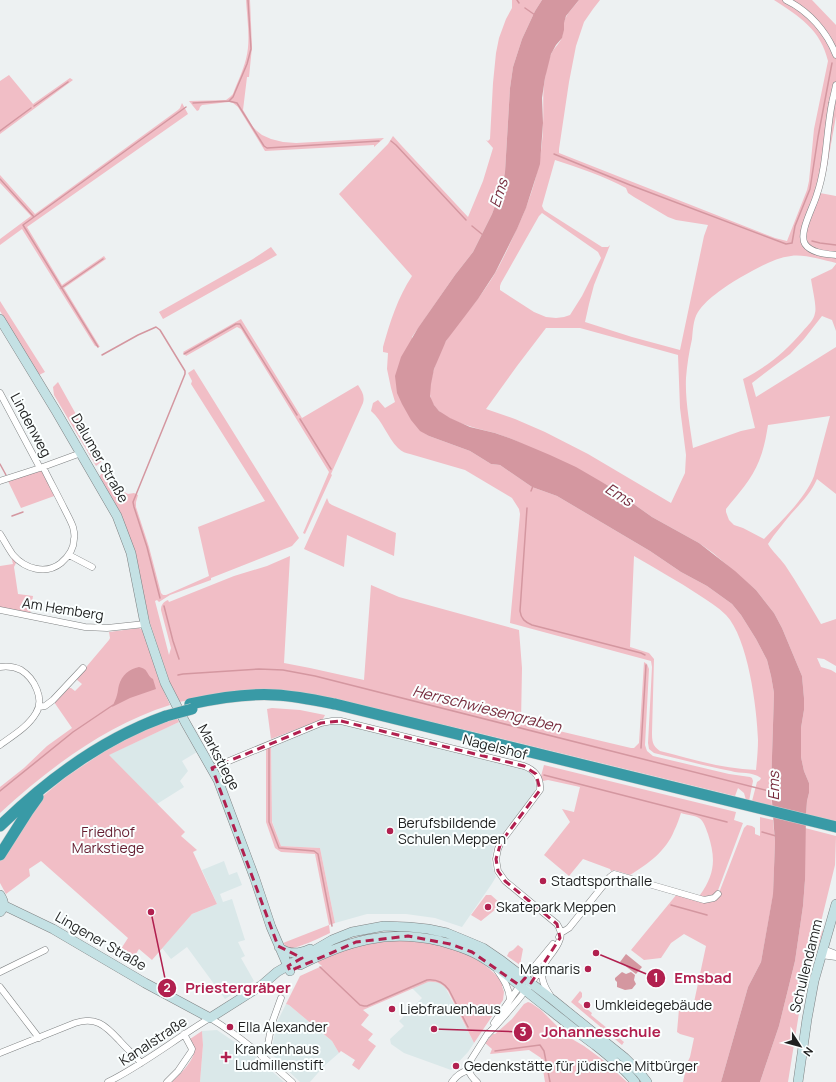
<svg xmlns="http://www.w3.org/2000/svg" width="836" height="1082" viewBox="0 0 836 1082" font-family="Manrope,sans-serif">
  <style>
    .built { fill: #dae8e9 }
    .green { fill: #f1bec6; fill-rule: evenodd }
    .water { fill: #d497a0 }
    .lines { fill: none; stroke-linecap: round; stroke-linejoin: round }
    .stream { stroke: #d497a0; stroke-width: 1.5 }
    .street-casing { stroke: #7f8283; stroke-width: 7 }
    .secondary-casing { stroke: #7f8283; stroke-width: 10 }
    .highway-casing { stroke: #cecece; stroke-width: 12 }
    .street { stroke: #fff; stroke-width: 6 }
    .secondary { stroke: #c4e1e4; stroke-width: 9 }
    .highway { stroke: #399aa6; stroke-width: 11 }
    .highway-bridge-casing { stroke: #cecece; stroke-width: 12; stroke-linecap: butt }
    .highway-bridge { stroke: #399aa6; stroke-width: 11 }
    .marked { fill: none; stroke: #b1204f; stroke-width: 3; stroke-dasharray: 8 5; stroke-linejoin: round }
    .poi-dot { fill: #b1204f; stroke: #fbffff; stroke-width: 1.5 }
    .labels { text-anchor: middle; stroke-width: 4; stroke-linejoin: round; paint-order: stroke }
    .street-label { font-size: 14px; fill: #1f2020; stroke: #fbffff }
    .poi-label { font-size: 14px; fill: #1f2020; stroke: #fbffff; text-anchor: start }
    .park-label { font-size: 14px; fill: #651d30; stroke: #fbffff }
    .water-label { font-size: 15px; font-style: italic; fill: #782e3f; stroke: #fbffff }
    .leader { fill: none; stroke: #b1204f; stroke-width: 1.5 }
    .callout-dot { fill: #b1204f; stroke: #fbffff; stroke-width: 1.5 }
    .mark-label { font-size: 12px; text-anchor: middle; font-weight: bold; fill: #fff }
    .callout-label { font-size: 15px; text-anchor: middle; font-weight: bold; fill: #b1204f; stroke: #fbffff; stroke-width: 4; stroke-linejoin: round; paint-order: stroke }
  </style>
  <rect width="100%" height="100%" fill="#edf1f2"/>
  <path class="built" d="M 179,722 L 197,752 L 182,761 L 188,771 L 180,781 L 184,787 L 157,804 L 108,755 Z
    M 332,724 L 340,724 L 523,769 L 529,772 L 533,776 L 536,787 L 535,791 L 498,840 L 494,847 L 491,859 L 493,869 L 496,877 L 491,885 L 462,927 L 435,918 L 406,914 L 367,914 L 335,923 L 320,848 L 281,846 L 272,821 L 271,745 L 322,725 Z
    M 224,861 L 229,875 L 237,872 L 242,885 L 220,894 L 223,902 L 232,899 L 245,940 L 238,942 L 245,956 L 241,958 L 254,981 L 225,999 L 187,947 L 171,959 L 162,948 L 192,914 L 217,904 L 202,870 Z
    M 428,981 L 433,981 L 438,982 L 445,987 L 474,1043 L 468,1052 L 451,1070 L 404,1053 L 391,1044 L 390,1039 L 404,1026 L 399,1021 L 422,998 L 412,988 Z
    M 286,1004 L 289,1005 L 332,1041 L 339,1053 L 324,1066 L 310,1082 L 300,1082 L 282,1065 L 282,1063 L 271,1054 L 277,1022 Z
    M 217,1030 L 255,1056 L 284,1082 L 200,1082 L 203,1046 L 202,1031 Z"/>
  <path class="green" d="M 246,0 L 250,0 L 252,47 L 249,77 L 247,77 L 243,110 L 253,127 L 257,131 L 262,135 L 271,139 L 283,142 L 296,143 L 384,138 L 374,147 L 374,145 L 265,151 L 238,107 L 233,103 L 229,102 L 202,105 L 200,107 L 199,110 L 197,111 L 189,101 L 226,100 L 230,97 L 233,94 C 237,83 243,71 246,59 C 251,41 247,18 246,0 Z
    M 512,0 L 542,0 L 535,11 L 522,39 L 513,67 L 510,88 L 505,172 L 502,187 L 492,214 L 473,252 L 455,275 L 412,337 L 420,430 L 429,436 L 470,451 L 491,464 L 500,465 L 532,487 L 557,496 L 650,551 L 681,572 L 707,586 L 732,604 L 741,615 L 756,639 L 767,660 L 771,676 L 774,693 L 771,788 L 772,806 L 752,801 L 757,782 L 760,780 L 761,778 C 751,771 741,774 731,771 C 705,766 680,759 654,753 L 649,749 L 648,743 L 652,667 L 651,661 L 510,623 L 520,514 L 519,509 L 512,498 L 465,470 L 410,454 C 406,453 402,452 398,448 C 387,437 383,421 371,411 L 373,403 L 378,400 L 385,408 L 395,402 L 391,388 L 387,369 L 388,353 L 383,352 L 383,347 C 390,322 398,297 412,276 L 339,194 L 388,144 L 393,136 L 401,145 L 468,217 L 483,181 L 493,148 L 486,140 L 488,141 L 490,139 L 493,83 L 496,53 L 499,38 L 506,19 L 512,8 ZM 634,556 C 656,569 678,581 699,595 C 708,601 718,607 726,615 C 748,638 757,708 758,740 C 758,750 757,760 756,770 C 723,769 692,759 660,751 C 652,746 652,740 652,732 L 654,659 L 649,653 L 630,647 Z
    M 579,0 L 600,0 L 593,9 L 584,22 L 576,46 L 569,82 L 559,149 L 559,153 L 775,238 L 787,241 L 807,190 L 809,181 L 814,129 L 828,61 C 821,30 799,16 774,0 L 812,0 L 836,25 L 836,116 L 826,172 L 820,193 L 836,196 L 836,263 C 823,260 804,254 791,256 C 774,258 758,268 743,276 C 729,284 707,298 698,312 C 693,320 693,330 692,339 C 689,352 687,365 686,378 C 685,401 690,425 693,448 L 741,431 L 755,428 L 743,379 C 767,367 785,352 803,331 C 808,325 814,320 815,313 C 817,307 812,287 811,279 L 832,269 L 836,264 L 836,331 L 832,320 L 822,316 L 804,339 L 790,354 L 752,383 L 756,397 L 836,347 L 836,494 L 817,479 C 811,493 801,503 791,514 C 783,524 775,533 768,544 C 772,551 780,558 785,565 C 798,584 809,604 821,624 L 836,619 L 836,666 L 824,659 L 817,658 L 821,667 L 831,670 L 836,673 L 836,822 L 806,815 L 807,801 L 809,793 L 809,783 L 804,771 L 801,757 L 801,728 L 804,710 L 804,698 L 802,676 L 782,628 L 774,613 L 756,590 L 713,553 L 699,543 L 652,517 L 607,485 L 512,439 C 506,437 501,435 495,433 C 476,428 433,420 430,395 C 429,380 438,354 446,341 C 455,326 467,313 477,300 C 483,292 489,283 494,275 C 505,256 514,235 523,215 C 535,186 543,155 543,124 C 544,108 542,94 545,78 C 546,70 548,60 552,52 C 555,47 560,43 562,37 C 564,32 563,27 564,22 C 566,14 574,7 579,0 ZM 555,160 C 579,168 604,176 626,188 L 628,193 L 634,197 L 668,217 L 676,220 L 708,225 L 704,236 L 680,350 L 632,337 L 585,322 L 589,304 L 594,285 L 610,245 L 608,247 L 602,247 L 544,210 L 542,206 ZM 542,213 L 598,252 L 601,258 L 582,296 L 570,315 L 564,317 L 556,318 L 546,317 L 534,312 L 500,290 L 500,286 L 501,283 L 539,216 ZM 546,328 L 580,328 L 678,355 L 680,408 L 686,455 L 685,473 L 671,503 L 588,454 L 545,432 L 515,419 L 486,409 L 517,366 ZM 830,416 L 814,476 C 805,499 781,521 764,539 L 743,528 L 734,525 L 729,520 L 726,512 L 726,509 C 738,494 752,479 759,461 C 764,449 766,437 768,425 Z
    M 9,75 L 33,104 L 70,78 L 73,80 L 0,134 L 0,81 Z
    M 182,103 L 188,114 L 27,227 L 62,285 L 104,256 L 106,259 L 64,288 L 100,347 L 95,346 L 22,229 L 0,245 L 0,239 L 31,216 L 0,183 L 0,175 L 35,214 L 178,110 L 180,108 Z
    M 271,247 L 277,255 L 163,319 L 159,312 L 253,259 Z
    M 0,301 L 45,372 L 39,375 L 0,311 Z
    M 241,319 L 302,418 L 358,385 C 362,391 365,396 363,403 L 331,474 L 332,475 L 305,534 L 303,533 L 329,472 L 241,329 L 237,327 L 186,356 L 183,352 Z
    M 194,369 L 299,538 L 292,546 L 211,578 L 211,580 L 170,595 L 159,602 L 157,600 L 155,601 L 169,655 L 171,648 L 161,610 C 161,605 163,602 168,600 L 169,602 L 234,576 L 267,566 L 290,556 L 284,663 L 310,668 L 364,680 L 371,585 L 399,597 L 519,630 L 522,668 L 521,722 L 631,748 L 634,748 L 639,743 L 644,662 L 647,664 L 649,669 L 645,745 L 647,751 L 653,756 L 729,774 L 750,777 L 752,778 L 753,781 L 749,801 L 746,800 L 744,793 L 738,788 L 735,796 L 491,736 L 339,700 L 218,695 L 179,702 L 172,689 L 150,623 L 134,553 L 99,477 L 107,466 C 113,475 118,490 128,494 L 134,493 L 138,495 L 136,502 L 136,507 L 149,547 L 161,593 L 163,595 L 166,595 L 209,576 L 198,527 L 265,501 L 191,384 L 192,381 L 188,373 Z
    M 58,382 L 102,461 L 96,466 L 54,395 L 53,387 Z
    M 44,469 L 57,495 L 21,508 L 8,481 Z
    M 327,498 L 329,503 L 332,505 L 396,533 L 394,556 L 347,535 L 344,567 L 304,549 Z
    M 9,548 L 18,559 L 14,567 L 18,594 L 33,596 L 30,614 L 0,608 L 0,566 L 13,564 Z
    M 139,628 L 143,630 L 160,683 L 170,705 C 106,725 49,768 0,813 L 0,787 L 24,768 L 47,746 L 72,728 L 54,702 L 69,688 L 71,688 L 75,691 L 82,684 L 76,679 L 109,640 L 110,638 L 109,632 Z
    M 272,708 L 300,710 L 325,715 L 323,719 L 271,739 L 267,709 Z
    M 176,717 L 179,722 L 109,755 L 185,832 L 181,836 L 197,850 L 193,852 L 217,904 L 192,914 L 152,960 L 139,949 L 130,963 L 117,955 L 128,938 L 41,861 L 29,869 L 30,876 L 6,894 L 0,883 L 0,861 L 31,812 L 43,796 L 66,777 L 105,751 L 155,724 Z
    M 271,745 L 272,822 L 281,846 L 320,848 L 335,923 L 329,925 L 330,933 C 322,937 299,948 291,948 C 288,948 286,946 283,943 L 329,925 L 315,854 L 281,852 L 275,848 L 266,822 L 266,747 Z
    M 544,765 L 736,812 L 734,820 L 743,823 L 717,893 C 713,897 707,898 701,897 L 700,895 C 715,874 716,859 708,834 C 706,829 704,821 699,818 C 694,815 687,815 681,813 C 679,819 677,825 674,831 C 666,851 648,864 630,875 L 614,870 L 611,871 L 610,869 L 583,859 L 569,876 L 544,855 L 570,822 L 562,809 L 574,812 L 580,787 L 548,780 L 543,781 L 541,776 Z
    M 760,817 L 773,820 L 775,842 L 773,895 L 761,962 L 748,987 L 721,1082 L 683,1082 L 687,1063 L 690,1057 L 694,1038 L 680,1034 L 677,1032 L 679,1009 L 693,1007 L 706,946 L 684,934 L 671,943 L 661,958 L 644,960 L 631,950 L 677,894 L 706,903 L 713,901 L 717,898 L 744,828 L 747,825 L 752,826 L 755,828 L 755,834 L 760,836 Z
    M 805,828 L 836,836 L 835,865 L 819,930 L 823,931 L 813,963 L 810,963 L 799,1013 L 788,1082 L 760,1082 L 779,1026 L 795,961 L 803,906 L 805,880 Z
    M 486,895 L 491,895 L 500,903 L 500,905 L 496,909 L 481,921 L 471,915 Z
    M 417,939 C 455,949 479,953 505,985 L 502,986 L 504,992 L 503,1000 L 474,1043 L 448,991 C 443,984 437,981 428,982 L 363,1010 L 369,1015 L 361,1025 L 373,1034 L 368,1040 L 376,1046 L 359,1070 L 352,1065 L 355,1060 L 341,1051 L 339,1053 L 332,1041 L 289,1005 L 286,1004 L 300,976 L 322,966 L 316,961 L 329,954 L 373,940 Z
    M 518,945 L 523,949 L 520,965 L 507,956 L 509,952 L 513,950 Z
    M 580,991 L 582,993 L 582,997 L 578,1002 L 592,1013 L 591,1015 L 624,1042 L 622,1045 L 571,1002 Z
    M 528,1002 L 531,1003 L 541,1010 L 561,1030 L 572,1039 L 584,1046 L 603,1060 L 627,1082 L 545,1082 L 541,1058 L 529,1050 L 490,1054 L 492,1049 L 485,1043 L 493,1034 L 495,1034 L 512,1019 L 524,1004 Z
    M 202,1031 L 203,1045 L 200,1082 L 172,1082 C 179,1075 194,1061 194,1051 C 195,1047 192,1043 190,1039 Z"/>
  <path class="water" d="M 542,0 L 579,0 L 566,16 L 564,23 L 564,30 L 562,38 L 556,45 L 551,54 L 545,78 L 542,98 L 543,123 L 540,164 L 526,208 L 517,229 L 495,273 L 478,299 L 446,341 L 434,369 L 431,384 L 430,396 L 434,405 L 439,411 L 450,418 L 470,427 L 495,433 L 512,439 L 550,455 L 576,467 L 607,485 L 652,517 L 699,543 L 735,571 L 756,590 L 774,613 L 782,628 L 802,676 L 804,698 L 804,710 L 801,728 L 801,757 L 804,771 L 809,783 L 809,793 L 807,801 L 806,815 L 805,880 L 803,906 L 795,961 L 779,1026 L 760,1082 L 721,1082 L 748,987 L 761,962 L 773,894 L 775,842 L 771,788 L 774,693 L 771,676 L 767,660 L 756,639 L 741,615 L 732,604 L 707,586 L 681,572 L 650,551 L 557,496 L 532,487 L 500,465 L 491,464 L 470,451 L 429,436 L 420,431 L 411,420 L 402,404 L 397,393 L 395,376 L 401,357 L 418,328 L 455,275 L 473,252 L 492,214 L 502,187 L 505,172 L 510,88 L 513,67 L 522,39 L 535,11 Z
    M 139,667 C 149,669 146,675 153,679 L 156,689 L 130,698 L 112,707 C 114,703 116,699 117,695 C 118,692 118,688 119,685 C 122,675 129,669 139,667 Z
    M 626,954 L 642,967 L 636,974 L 620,962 Z
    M 622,972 L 626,974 L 631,972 L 635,975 L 634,980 L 636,984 L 632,989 L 625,990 L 617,987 L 617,982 L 615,980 L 615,978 Z"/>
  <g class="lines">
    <path class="stream" d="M 517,0 L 519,3
      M 525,8 L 535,15
      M 229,101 L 233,97 L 247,64 L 251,49 L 248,0
      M 193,103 L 229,101 L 237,103 L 264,146 L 267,148 L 379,141
      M 34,106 L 68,82
      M 0,131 L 31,108
      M 391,141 L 396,145 L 466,220
      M 554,154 L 630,185 L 778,241 L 786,244 L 792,243 L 795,226 L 810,189 L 818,137 L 832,63
      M 0,179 L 34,217 L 23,225 L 98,347
      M 34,217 L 186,107
      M 472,226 L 483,235
      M 812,241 L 820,243 L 836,245
      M 61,288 L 103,259
      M 184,354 L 236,324 L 240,324 L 297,415
      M 102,355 L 138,335 L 156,327 L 160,330 L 185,371 L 185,374 L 133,502 L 134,507 L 147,547 L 160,598
      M 300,419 L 331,469
      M 0,464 L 6,475
      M 531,491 L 533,486
      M 527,508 L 520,611 C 521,619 525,622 532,625 L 641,653 L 645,655
      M 12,516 L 23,512
      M 164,606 L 173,641 L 179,659
      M 178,675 L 183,674 L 259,669 L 283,670 L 315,676 L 773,792
      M 269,748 L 269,822 L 279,848 L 314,851 L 318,854 L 332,926
      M 641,748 L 646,665
      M 544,775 L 727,822
      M 0,791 L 73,732 L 113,705
      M 762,832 L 776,836
      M 671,905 L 707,915
      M 320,967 L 360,1005 L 364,1006 L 367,1006 L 427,980 C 437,979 444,983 449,990 L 468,1027
      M 495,1051 L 540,1045 L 544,1051 L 550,1082"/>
    <g class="street-casing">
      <path id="street" d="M 786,0 C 809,11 827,32 836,55
        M 836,85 C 835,91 833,97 832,103 C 826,133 827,165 817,194 C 814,206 798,233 805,244 C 811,253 826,254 836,255
        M 0,393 L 40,468
        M 0,481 L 40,468 L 81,453
        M 0,534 C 4,540 8,548 13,555 C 25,569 46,575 61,563 C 68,557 74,549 74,539 C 75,536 74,531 73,527 C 71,521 67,514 64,508 C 57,494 50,481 43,467
        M 69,555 L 92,567
        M 0,610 L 85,627 L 107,628 L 145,624
        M 0,667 C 7,666 15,667 21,670 C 34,678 45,699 36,713 C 28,727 12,736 0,745
        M 39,707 L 45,706 L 53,700 L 83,668
        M 212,768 L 321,723 L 332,721 L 341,721 L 524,766 C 535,770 541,777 540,790 L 501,842 L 498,849 L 496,859 L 498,871 L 505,881 L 557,924 C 560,929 562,933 560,939 C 558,946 553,952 549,957 C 531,986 510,1011 487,1035
        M 559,937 L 561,933 L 569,928 L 610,877 L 614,874 L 704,900 L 714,898 L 718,894
        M 823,949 L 836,954
        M 821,955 L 836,957
        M 542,968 C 541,979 544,986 550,995
        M 497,970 C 504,980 509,988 510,999
        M 0,972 L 45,950
        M 0,987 L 39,1038
        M 494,1023 L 525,978 L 553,944
        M 0,1053 L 75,1023 C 95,1016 105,1025 119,1040 C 126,1048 134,1055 141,1063
        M 262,1057 L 267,1049 L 272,1023 L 281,998
        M 108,1082 C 144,1064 175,1039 210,1018 C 240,1036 266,1059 292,1082
        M 167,1082 L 178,1071 L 191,1052 L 192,1049 L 184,1034
        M 452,1082 C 456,1076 461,1072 469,1070
        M 477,1082 C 471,1077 467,1071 469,1063 L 488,1033"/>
    </g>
    <g class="secondary-casing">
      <path id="secondary" d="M 0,319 L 56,411 L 117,516 L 131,553 L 145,624 L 165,683 L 185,722 L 218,780 L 255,879 L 271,927 L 290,971
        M 0,895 C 4,901 5,907 0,912
        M 3,905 L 53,929 L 145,983 L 210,1018 L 262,985 L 277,972 L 332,940 L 352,932 L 384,926 L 409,927 L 428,929 L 447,933 L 464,940 L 483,948 L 502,961 L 553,1000 L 625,1058 L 640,1073 L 647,1082
        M 279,947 C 288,955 299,954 310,949
        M 300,965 C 347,941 387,929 440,941 C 450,944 462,947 472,952 C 487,959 501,970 514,981 C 527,992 541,1003 554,1013 C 568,1024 581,1035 595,1045 C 609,1056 624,1068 635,1082
        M 798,1082 L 807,1019 L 814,981 L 836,904"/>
    </g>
    <g class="highway-casing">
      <path id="highway" d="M 190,704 C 218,698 247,693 276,695 C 296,696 315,700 335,704 L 836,827
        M 0,826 C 49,778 102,739 166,716
        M 0,855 L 28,811 L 38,797"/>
    </g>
    <use href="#street" class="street"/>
    <use href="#secondary" class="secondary"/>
    <use href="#highway" class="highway"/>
    <g class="highway-bridge-casing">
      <path id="highway-bridge" d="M 166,716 L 192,709"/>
    </g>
    <use href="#highway-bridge" class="highway-bridge"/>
  </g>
  <path class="marked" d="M 341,721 L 524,766 L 536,774 L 540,790 L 501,842 L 496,859 L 498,871 L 505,881 L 557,924 L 560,938 L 531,983 L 525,978 L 519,985 L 472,952 L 450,944 L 408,936 L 356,942 L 290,971 L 288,966 L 302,958 L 278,946 L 212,768 L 321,723 Z"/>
  <g class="poi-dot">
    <circle cx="390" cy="831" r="4"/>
    <circle cx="543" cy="881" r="4"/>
    <circle cx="488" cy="907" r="4"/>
    <circle cx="588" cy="969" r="4"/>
    <circle cx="587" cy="1005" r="4"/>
    <circle cx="392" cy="1009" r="4"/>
    <circle cx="230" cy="1027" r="4"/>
    <path d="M224 1051h4v4h4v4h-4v4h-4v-4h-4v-4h4z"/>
    <circle cx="456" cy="1066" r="4"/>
  </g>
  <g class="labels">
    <g class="street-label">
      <text transform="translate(31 425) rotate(62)" y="5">Lindenweg</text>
      <text transform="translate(100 458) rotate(60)" y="5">Dalumer Straße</text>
      <text transform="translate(63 609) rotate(9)" y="5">Am Hemberg</text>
      <text transform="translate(495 747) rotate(14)" y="5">Nagelshof</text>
      <text transform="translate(219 757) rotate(62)" y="5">Markstiege</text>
      <text transform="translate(101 941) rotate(30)" y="5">Lingener Straße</text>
      <text transform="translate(806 966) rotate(-76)" y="5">Schullendamm</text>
      <text transform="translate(153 1041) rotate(-33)" y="5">Kanalstraße</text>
    </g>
    <g class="poi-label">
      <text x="398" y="828">Berufsbildende<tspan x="398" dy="16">Schulen Meppen</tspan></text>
      <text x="551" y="886">Stadtsporthalle</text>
      <text x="496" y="912">Skatepark Meppen</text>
      <text x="580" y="974" text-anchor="end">Marmaris</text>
      <text x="595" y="1010">Umkleidegebäude</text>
      <text x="400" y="1014">Liebfrauenhaus</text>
      <text x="238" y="1032">Ella Alexander</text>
      <text x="235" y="1054">Krankenhaus<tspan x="235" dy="16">Ludmillenstift</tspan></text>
      <text x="464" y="1071">Gedenkstätte für jüdische Mitbürger</text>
    </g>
    <g class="park-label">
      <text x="108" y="837">Friedhof<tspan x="108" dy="16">Markstiege</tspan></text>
    </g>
    <g class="water-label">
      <text transform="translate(499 193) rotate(-72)" y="5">Ems</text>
      <text transform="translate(619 495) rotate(32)" y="5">Ems</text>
      <text transform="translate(487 709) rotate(14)" y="5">Herrschwiesengraben</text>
      <text transform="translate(774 786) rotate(-90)" y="5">Ems</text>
    </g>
  </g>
  <path class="leader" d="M596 953L656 978M151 912L167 988M434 1029L523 1032"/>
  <g class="callout-dot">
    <circle cx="596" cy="953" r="4"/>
    <circle cx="151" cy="912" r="4"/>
    <circle cx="434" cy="1029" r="4"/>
    <circle cx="656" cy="978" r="10"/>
    <circle cx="167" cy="988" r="10"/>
    <circle cx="523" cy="1032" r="10"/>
  </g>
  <g class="mark-label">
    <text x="656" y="982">1</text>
    <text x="167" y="992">2</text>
    <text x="523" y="1036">3</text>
  </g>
  <g class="callout-label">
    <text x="703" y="983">Emsbad</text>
    <text x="238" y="993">Priestergräber</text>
    <text x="601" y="1037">Johannesschule</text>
  </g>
  <g transform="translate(800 1046) rotate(126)" stroke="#fbffff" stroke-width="3" paint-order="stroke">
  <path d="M0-3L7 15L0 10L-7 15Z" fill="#1f2020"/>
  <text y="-6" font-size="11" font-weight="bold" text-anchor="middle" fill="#1f2020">N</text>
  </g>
</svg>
